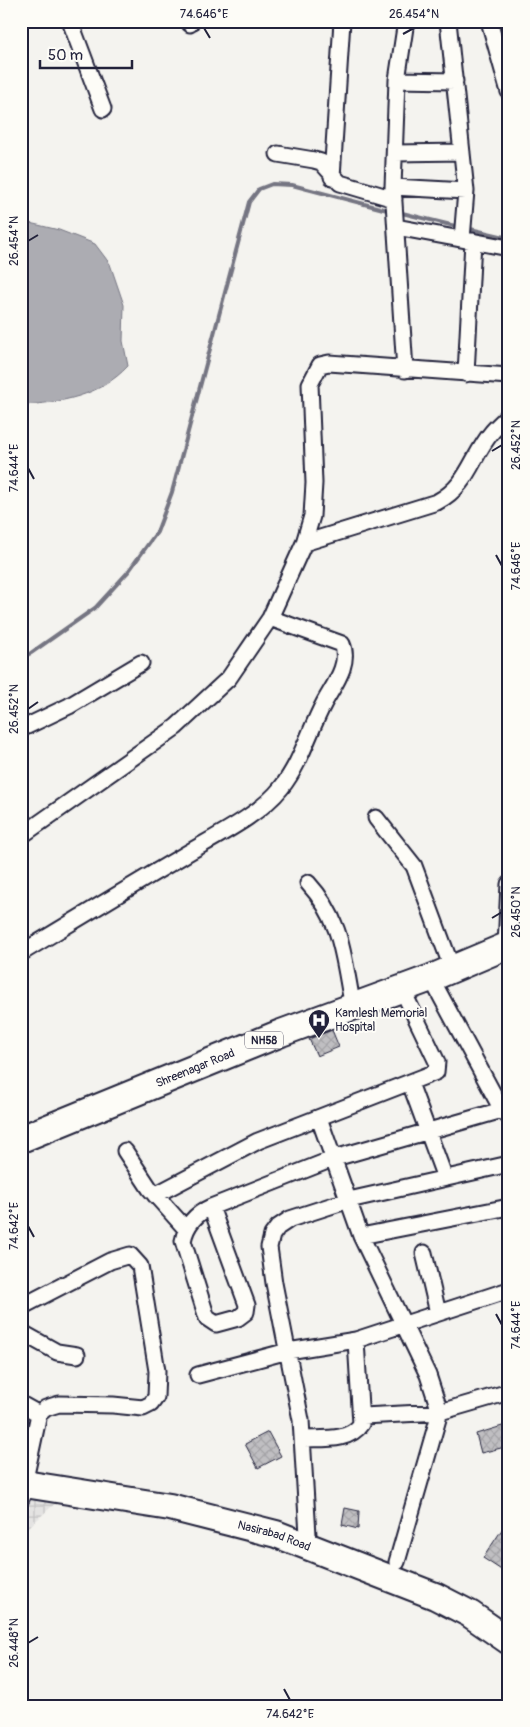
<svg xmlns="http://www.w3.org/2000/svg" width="530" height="1727" viewBox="0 0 530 1727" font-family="Pangolin,sans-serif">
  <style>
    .industrial { fill: url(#industrial-grid) }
    .water { fill: #acacb2; stroke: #757582 }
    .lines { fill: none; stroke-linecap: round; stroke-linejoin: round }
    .stream { stroke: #757582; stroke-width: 4 }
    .building { fill: url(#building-cross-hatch); stroke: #22223b }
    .lane-casing { stroke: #22223b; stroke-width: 11 }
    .street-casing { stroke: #22223b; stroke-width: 19 }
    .highway-casing { stroke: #22223b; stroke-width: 30 }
    .lane { stroke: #fdfcf7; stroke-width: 8 }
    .street { stroke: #fdfcf7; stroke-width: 15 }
    .highway { stroke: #fdfcf7; stroke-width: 26 }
    .ticks { fill: none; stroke: #22223b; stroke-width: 2 }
    .labels { text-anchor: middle; stroke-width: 4; stroke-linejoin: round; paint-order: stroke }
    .shield { fill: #fdfcf7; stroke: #646373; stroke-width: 1 }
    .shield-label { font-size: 11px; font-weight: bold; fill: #22223b }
    .poi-label { font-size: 12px; fill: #22223b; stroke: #fdfcf7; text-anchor: start }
    .street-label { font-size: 12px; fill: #22223b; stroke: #fdfcf7 }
    .neatline { fill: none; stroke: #22223b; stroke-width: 2 }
    .ticks-label { font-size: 12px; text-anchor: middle; fill: #22223b }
  </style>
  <defs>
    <pattern id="industrial-grid" width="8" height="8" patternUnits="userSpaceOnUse" patternTransform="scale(1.25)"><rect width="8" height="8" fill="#e4e3e2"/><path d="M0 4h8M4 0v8" fill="none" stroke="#c3c2c3"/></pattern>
    <pattern id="building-cross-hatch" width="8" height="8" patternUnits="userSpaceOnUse" patternTransform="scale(1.25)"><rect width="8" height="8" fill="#c0bfc2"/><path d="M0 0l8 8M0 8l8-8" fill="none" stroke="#a5a4a8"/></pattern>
  </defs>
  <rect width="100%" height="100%" fill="#f4f3ef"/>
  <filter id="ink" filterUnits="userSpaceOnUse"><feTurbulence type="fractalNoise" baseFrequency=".02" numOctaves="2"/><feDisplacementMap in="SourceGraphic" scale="10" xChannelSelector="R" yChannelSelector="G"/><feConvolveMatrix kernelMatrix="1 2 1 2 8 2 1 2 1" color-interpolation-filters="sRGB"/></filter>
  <g filter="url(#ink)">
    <path class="industrial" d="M 21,1487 L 59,1500 L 21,1534 Z
      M 21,1660 L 30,1706 L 21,1706 Z"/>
    <path class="water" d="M 21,221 L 59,230 L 95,244 L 110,264 L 124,305 L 123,341 L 128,366 C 100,396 61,403 21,405 Z"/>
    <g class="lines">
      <path class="stream" d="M 398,212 L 459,227
        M 466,228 L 509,238
        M 21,658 L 31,653 L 95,608 L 128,572 L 157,532 L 172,492 L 249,202 L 259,189 L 272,184 L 292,185 L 391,211"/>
    </g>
    <path class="building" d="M 332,1030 L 339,1047 L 317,1056 L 309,1039 Z
      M 509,1424 L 509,1446 L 481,1453 L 476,1434 Z
      M 268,1432 L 281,1456 L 258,1468 L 245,1444 Z
      M 345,1508 L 359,1511 L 358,1529 L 342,1525 Z
      M 509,1519 L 509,1575 L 483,1558 Z"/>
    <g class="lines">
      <g class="lane-casing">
        <path id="lane" d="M 21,1508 L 30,1489"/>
      </g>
      <g class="street-casing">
        <path id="street" d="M 70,21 L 103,109
          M 189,21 L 190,24
          M 448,21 L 466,191 L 462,239
          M 489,21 L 509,92
          M 397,80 L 455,81
          M 395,153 L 462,152
          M 278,154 L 314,160 L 321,162 L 340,183 L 394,199
          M 332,177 L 342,21
          M 393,187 L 466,191
          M 396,227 L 509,248
          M 405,370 L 393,187 L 397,80 L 406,21
          M 466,374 L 473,241
          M 304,543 L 437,502 C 469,485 471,457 492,432 C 497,426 503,421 509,415
          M 21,729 L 69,706 L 141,663
          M 376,818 L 414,866 L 452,968
          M 21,836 L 176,727 L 229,678 L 270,618 L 304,543 L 312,516 L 314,483 L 310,384 L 320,365 L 329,363 L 509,376
          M 308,883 C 343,921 343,958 353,1007
          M 506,946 L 509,884
          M 21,953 C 74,921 128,888 181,857 C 212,838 259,816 281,788 C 301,763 309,731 324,703 C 333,686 351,664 342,644 L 270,618
          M 431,978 L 502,1110 L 508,1116
          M 410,1083 L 445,1178
          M 319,1118 L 361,1236 L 428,1375 L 440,1412 L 397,1562
          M 125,1151 L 150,1189 L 185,1228
          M 155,1195 L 258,1141 L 436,1072 L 437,1062 L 402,989
          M 211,1207 L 247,1305 L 246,1312 L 238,1318 L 216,1324 L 207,1318 L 183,1241 C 186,1225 195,1214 211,1207 L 335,1158 L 502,1110
          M 361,1236 L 509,1207
          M 424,1253 L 438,1313
          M 21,1307 L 110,1261 L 130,1255 L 140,1266 L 157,1371 L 156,1397 L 151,1404 L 143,1408 L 113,1405 L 59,1404 L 46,1408 L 39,1414 L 27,1470
          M 21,1332 L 57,1352 L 77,1355
          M 198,1375 L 288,1351 L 356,1340 L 509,1290
          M 21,1404 L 39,1414
          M 363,1416 L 440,1412 L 509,1392
          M 303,1439 C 323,1438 349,1442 361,1424 L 356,1340
          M 308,1535 L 301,1420 L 274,1283 L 269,1247 L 272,1235 L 278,1227 L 290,1219 L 349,1200 L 509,1164"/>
      </g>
      <g class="highway-casing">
        <g id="highway">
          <path id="s1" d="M 21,1139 L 281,1033 L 431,978 L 509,945"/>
          <path id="s2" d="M 21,1480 L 31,1485 L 170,1507 L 276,1534 L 435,1596 L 470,1614 L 509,1641"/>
        </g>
      </g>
      <use href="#lane" class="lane"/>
      <use href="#street" class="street"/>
      <use href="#highway" class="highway"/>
    </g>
  </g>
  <path class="ticks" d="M 204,28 L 210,38M 403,34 L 414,28M 28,241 L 38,235M 492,451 L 502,445M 28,468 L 34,479M 496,555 L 502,566M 28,709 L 38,702M 492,918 L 502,912M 28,1226 L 34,1237M 496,1314 L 502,1325M 28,1643 L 38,1637M 284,1689 L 290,1700"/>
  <defs>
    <g id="hospital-pin" transform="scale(1.125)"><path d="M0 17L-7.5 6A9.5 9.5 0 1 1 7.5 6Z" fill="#22223b" stroke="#fdfcf7"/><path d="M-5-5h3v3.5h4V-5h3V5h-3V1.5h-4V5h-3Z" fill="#fff"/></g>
  </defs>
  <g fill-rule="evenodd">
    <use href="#hospital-pin" x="319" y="1020"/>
  </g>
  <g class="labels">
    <rect class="shield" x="245" y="1031.5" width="38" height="17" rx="4"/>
    <g class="shield-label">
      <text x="264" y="1044">NH58</text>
    </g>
    <g class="poi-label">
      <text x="335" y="1017">Kamlesh Memorial<tspan x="335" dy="14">Hospital</tspan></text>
    </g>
    <g class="street-label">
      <text dy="4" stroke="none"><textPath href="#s1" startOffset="188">Shreenagar Road</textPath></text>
      <text dy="4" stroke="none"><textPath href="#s2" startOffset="260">Nasirabad Road</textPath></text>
    </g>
  </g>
  <rect width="530" height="1727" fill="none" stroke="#fdfcf7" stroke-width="55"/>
  <path d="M40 60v8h92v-8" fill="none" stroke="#22223b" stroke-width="2.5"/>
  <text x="48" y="60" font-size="15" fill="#22223b" stroke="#fdfcf7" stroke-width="4" paint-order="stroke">50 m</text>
  <rect x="28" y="28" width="474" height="1672" class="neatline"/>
  <g class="ticks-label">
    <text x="204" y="18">74.646°E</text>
    <text x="414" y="18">26.454°N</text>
    <text transform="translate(14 241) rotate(-90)" y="4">26.454°N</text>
    <text transform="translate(516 445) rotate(-90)" y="4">26.452°N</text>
    <text transform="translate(14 468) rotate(-90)" y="4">74.644°E</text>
    <text transform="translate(516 566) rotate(-90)" y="4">74.646°E</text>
    <text transform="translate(14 709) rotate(-90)" y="4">26.452°N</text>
    <text transform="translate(516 912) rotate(-90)" y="4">26.450°N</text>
    <text transform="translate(14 1226) rotate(-90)" y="4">74.642°E</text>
    <text transform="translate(516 1325) rotate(-90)" y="4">74.644°E</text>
    <text transform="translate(14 1643) rotate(-90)" y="4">26.448°N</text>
    <text x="290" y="1718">74.642°E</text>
  </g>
</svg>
